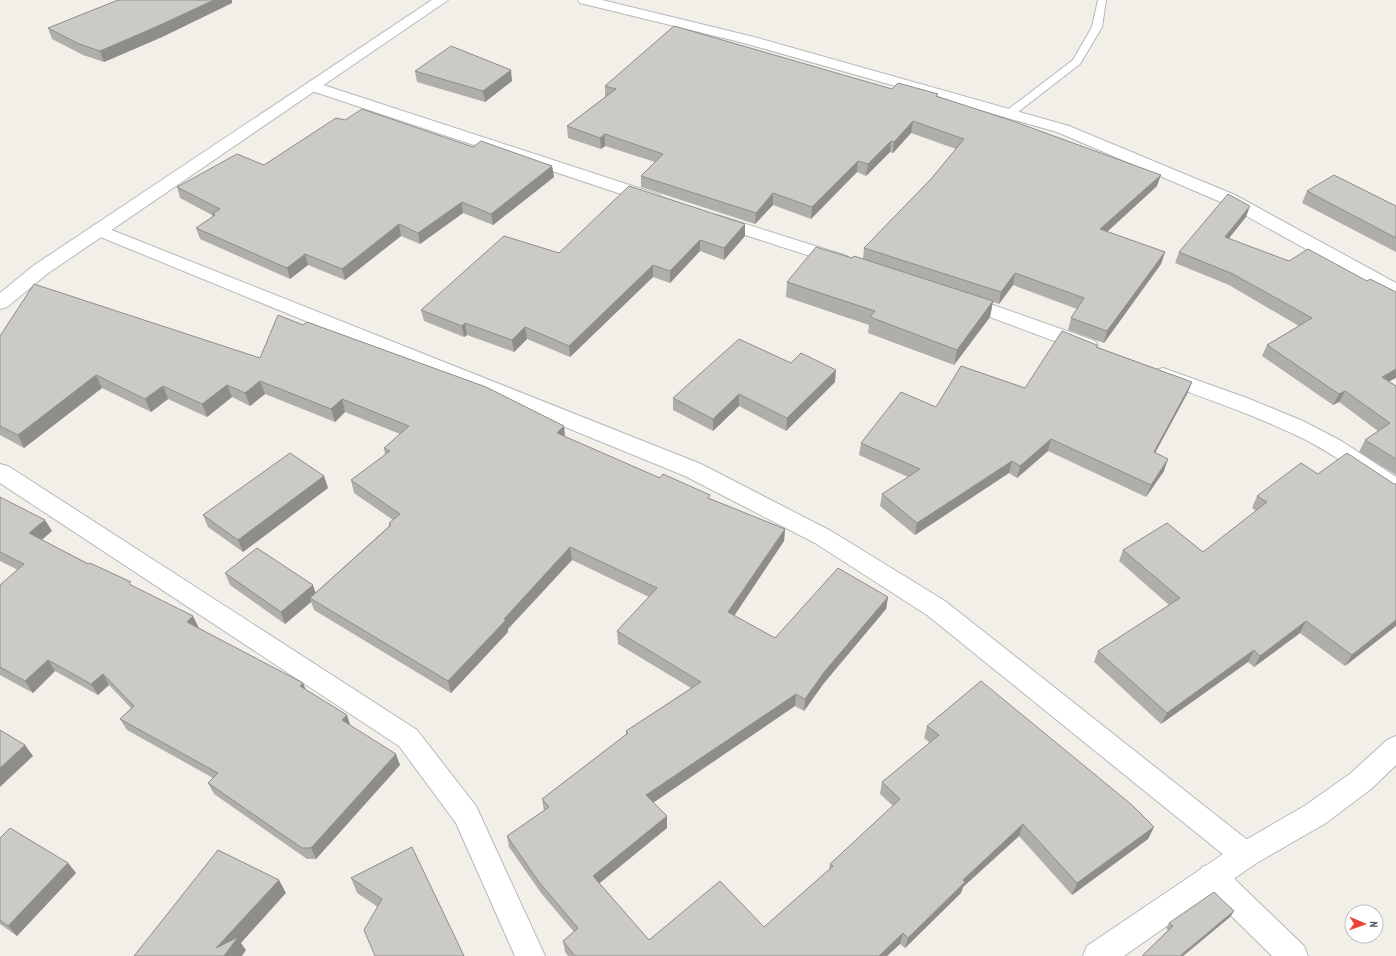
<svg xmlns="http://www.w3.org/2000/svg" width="1396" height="956" viewBox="0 0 1396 956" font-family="'PT Sans Narrow',sans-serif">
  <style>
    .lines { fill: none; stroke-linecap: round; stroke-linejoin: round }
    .lane-casing { stroke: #b5b8bc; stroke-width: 2 }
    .street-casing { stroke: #b5b8bc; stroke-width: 2 }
    .secondary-casing { stroke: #b6babf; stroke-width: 2 }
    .lane { fill: #fff; fill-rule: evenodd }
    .street { fill: #fff; fill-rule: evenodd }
    .secondary { fill: #fff; fill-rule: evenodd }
    .wall { fill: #afaea9 }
    .shaded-wall { fill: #8f8d8a }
    .building { fill: #cccac5; stroke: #8f8d8a }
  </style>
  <rect width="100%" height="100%" fill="#f1efe8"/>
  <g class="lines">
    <g class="lane-casing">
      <path id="lane" d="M 1098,0 L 1106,0 L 1102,27 L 1080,64 L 1014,115 L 1006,115 L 1005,113 L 1006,111 L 1073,60 L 1092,27 Z"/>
    </g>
    <g class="street-casing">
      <path id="street" d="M 578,0 L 602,0 L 754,37 L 1069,126 L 1235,195 L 1396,283 L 1396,297 L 1389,295 L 1223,203 L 1057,132 L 744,43 L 580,3 Z
        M 314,82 L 660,195 L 663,199 L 660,203 L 654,204 L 648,203 L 309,90 L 306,87 L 309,84 Z
        M 717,215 L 847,256 L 850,260 L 847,264 L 841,265 L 835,264 L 711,224 L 708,220 L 711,216 Z
        M 99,225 L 701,464 L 831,531 L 945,601 L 1255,846 L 1259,855 L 1255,864 L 1245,868 L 1235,864 L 927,615 L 815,543 L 685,476 L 93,234 L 90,230 L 93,226 Z
        M 962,294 L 1095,341 L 1098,346 L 1095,351 L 1088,352 L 1081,351 L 955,304 L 953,300 L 955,296 Z
        M 1163,368 L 1247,398 L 1303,421 L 1343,442 L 1396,477 L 1396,496 L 1388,494 C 1362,475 1335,455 1306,440 C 1258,416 1206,399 1156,380 L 1153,375 L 1156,370 Z
        M 0,464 L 8,466 L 417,730 L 476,806 L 545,956 L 515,956 L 456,823 L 399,746 L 0,483 Z
        M 1212,864 L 1222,867 L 1304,946 L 1308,956 L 1272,956 L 1202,887 L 1198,877 L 1202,867 Z"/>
    </g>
    <g class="secondary-casing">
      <path id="secondary" d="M 432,0 L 448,0 L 47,274 L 7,307 L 0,309 L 0,293 L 33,266 Z
        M 1396,736 L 1396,765 L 1371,789 L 1326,823 L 1255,864 L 1124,956 L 1083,956 L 1087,946 L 1235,846 L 1306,805 L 1351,773 L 1387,740 Z"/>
    </g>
    <use href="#lane" class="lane"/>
    <use href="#street" class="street"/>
    <use href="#secondary" class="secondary"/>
  </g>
  <path class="wall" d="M 118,0 L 232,0 L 232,3 L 162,37 L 104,62 L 83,55 L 52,39 L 48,28 Z
    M 415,71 L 512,81 L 485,102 L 417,82 Z
    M 605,86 L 892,89 L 938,94 L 937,96 L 1157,186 L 1107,232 L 1165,252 L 1161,264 L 1104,343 L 1068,330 L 1071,318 L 1077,309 L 1013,285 L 999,304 L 993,302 L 990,317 L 954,365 L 868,333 L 869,325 L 786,297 L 787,282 L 852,258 L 863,259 L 864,248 L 931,179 L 956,149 L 911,133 L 893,153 L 890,152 L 866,176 L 857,172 L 811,219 L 773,205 L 755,224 L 641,187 L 641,176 L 655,162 L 605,146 L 601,149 L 568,138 L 567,126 L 605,97 Z
    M 345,120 L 473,147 L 552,166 L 554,177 L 493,225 L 463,213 L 420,244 L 401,236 L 345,280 L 308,265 L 290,279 L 200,239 L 196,228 L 213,217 L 212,215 L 180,198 L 177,187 L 264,165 Z
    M 1307,191 L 1396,206 L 1396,252 L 1302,203 Z
    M 1246,217 L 1229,238 L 1389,381 L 1396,386 L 1396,475 L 1359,452 L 1365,440 L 1378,431 L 1339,402 L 1333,405 L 1262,356 L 1267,345 L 1299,326 L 1229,285 L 1175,263 L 1179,252 Z
    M 745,224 L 745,236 L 724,260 L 700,251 L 670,283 L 653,277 L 570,357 L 527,339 L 514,352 L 467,335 L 464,337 L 424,321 L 421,310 L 559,253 Z
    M 303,325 L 564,426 L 565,437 L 660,478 L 785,529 L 784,541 L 734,616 L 775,638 L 888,597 L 886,609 L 824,683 L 804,711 L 795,706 L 653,802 L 667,828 L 599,883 L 649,940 L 764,927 L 829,870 L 830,864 L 893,806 L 880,794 L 882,782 L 930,743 L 924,738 L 927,726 L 1154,827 L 1148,839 L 1072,895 L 1019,836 L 963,887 L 961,893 L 905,948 L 900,944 L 887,956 L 568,956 L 565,952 L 563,941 L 574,932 L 541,893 L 509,847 L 507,836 L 544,811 L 542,799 L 626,735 L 626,731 L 691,688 L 618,644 L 617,631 L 649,597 L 572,560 L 508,629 L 508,632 L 451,693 L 314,610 L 311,602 L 285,624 L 230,585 L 225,573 L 315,593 L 389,526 L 389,523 L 393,520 L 354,493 L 351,480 L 385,455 L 384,448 L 400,434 L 345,412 L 335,422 L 265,394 L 250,406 L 232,397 L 207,417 L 168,399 L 151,412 L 102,388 L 24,448 L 0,435 L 0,336 L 260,358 Z
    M 1097,347 L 1192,382 L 1187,394 L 1155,453 L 1164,471 L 1146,497 L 1048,451 L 1017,478 L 1009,473 L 915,535 L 880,506 L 882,494 L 908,477 L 859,455 L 861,443 L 936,407 L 1025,388 Z
    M 791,363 L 835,382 L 786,431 L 739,406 L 713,431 L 673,410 L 673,398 Z
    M 1318,474 L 1396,484 L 1396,626 L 1345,666 L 1300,633 L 1254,667 L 1248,662 L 1161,724 L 1094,662 L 1098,651 L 1169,605 L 1119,561 L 1123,550 L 1203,552 L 1256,511 L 1252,508 L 1257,496 Z
    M 324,476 L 328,488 L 243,552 L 208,527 L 203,515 Z
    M 0,497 L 52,531 L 42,540 L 133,586 L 198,628 L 305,689 L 400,765 L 316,859 L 307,859 L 214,794 L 208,783 L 213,778 L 127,730 L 120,719 L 131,708 L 109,685 L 98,695 L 55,671 L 33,693 L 0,675 L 0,585 L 18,570 L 0,561 Z
    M 0,838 L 68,863 L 76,873 L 17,936 L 0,924 Z
    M 412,847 L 378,907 L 357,893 L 351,878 Z
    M 1234,911 L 1230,917 L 1183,956 L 1142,956 L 1168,930 L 1166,928 L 1169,923 Z"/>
  <path class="shaded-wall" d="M 214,0 L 232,0 L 232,3 L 162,37 L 104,62 L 100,51 Z
    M 511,70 L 512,81 L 485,102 L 483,91 Z
    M 913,121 L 911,133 L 893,153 L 894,142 Z
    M 605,134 L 605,146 L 601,149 L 600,138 Z
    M 891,141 L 890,152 L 866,176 L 868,164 Z
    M 858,161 L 857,172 L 811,219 L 812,207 Z
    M 552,166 L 554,177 L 493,225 L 491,214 Z
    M 1161,175 L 1157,186 L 1097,241 L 1100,229 Z
    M 773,193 L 773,205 L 755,224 L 756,213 Z
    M 462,202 L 463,213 L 420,244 L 418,233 Z
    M 1250,206 L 1246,217 L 1221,248 L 1225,237 Z
    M 399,224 L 401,236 L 345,280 L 342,269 Z
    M 745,224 L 745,236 L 724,260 L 724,248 Z
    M 700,240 L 700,251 L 670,283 L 670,271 Z
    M 1165,252 L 1161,264 L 1104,343 L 1107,331 Z
    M 305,254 L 308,265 L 290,279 L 287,268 Z
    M 653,265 L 653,277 L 570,357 L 569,346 Z
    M 1015,273 L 1013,285 L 999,304 L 1001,292 Z
    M 993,301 L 990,317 L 954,365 L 957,350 Z
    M 465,323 L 467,335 L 464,337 L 462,326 Z
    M 525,327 L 527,339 L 514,352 L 512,340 Z
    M 1396,369 L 1396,378 L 1376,388 L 1382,377 Z
    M 836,370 L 835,382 L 786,431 L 787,418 Z
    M 96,375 L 102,388 L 24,448 L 18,435 Z
    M 260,381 L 265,394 L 250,406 L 245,393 Z
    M 1192,382 L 1187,394 L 1149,464 L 1154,452 Z
    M 227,385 L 232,397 L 207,417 L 202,404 Z
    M 163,386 L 168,399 L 151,412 L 145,399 Z
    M 1345,391 L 1339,402 L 1333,405 L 1339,394 Z
    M 739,394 L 739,406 L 713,431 L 713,419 Z
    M 342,399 L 345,412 L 335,422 L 331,409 Z
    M 564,426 L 565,439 L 557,433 Z
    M 1051,439 L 1048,451 L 1017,478 L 1020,466 Z
    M 1168,459 L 1164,471 L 1146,497 L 1151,485 Z
    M 1012,461 L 1009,473 L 915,535 L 917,523 Z
    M 324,476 L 328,488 L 243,552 L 238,540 Z
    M 45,520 L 52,531 L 35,545 L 29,533 Z
    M 785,529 L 784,541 L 728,625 L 728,612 Z
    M 570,547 L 572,560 L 508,629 L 508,632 L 451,693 L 448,681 L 504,619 Z
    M 313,585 L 317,597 L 310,598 L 311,602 L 285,624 L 281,612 Z
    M 888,597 L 886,609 L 824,683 L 804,711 L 805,699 L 825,671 Z
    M 193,616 L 199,628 L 193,634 L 187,622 Z
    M 1396,620 L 1396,626 L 1345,666 L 1352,655 Z
    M 1306,621 L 1300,633 L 1254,667 L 1260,656 Z
    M 1254,650 L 1248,662 L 1161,724 L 1167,713 Z
    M 48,660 L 55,671 L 33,693 L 25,681 Z
    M 103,674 L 109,685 L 98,695 L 91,684 Z
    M 303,683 L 308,695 L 300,686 Z
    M 796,694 L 795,706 L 647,807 L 646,795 Z
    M 347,715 L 351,727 L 342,720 Z
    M 25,745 L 33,756 L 0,787 L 0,768 Z
    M 396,754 L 400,765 L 316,859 L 311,848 Z
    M 667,816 L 667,828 L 595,887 L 593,876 Z
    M 1023,824 L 1019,836 L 963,887 L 961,893 L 905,948 L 908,938 L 963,880 Z
    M 1154,827 L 1148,839 L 1072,895 L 1077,883 Z
    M 68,863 L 76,873 L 17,936 L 8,926 Z
    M 279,880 L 286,893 L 241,943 L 246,950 L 242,956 L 221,956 L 216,948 Z
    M 1234,911 L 1230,917 L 1183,956 L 1181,956 Z
    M 903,933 L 900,944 L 887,956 L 879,956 Z"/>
  <path class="building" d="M 118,0 L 214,0 L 158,26 L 100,51 L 79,44 L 48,28 Z
    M 674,26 L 892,89 L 898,83 L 938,94 L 936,96 L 1007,119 L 1161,175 L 1100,229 L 1165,252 L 1107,331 L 1071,318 L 1084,298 L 1015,273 L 1001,292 L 864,248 L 931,179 L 964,139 L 913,121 L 894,142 L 891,141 L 868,164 L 858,161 L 812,207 L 773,193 L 756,213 L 641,176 L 663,154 L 605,134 L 600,138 L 567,126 L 616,89 L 605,86 Z
    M 451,46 L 511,70 L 483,91 L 415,71 Z
    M 362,109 L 473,147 L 481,141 L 552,166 L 491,214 L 462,202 L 418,233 L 399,224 L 342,269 L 305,254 L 287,268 L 196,228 L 215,215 L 212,214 L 220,209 L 177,187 L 237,154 L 264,165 L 336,118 L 345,120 Z
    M 1334,175 L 1396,206 L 1396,238 L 1307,191 Z
    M 629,186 L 745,224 L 724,248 L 700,240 L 670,271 L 653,265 L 569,346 L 525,327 L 512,340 L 465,323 L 462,326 L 421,310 L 504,236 L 559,253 Z
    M 1228,194 L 1250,206 L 1225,237 L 1289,261 L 1308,249 L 1367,281 L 1370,279 L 1396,292 L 1396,369 L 1382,377 L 1396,386 L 1396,459 L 1365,440 L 1390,423 L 1345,391 L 1339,394 L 1267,345 L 1312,318 L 1233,274 L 1179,252 Z
    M 816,247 L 852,258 L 854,256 L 993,301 L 957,350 L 870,317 L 875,311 L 787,282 Z
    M 34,284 L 260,358 L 278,315 L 303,325 L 307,322 L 486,387 L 564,426 L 557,433 L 660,478 L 663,474 L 710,495 L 708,498 L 785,529 L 728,612 L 775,638 L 838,568 L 888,597 L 825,671 L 805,699 L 796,694 L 646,795 L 667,816 L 593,876 L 649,940 L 720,881 L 764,927 L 833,866 L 830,864 L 900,799 L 882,782 L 939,735 L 927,726 L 981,681 L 1132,805 L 1154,827 L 1077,883 L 1023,824 L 963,880 L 965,882 L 908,938 L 903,933 L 879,956 L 575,956 L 563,941 L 578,928 L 539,882 L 507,836 L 549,807 L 542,799 L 628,733 L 626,731 L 701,682 L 617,631 L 657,588 L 570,547 L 504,619 L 506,620 L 448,681 L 310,598 L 391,525 L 389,523 L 400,514 L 351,480 L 390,451 L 384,448 L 409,426 L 342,399 L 331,409 L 260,381 L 245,393 L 227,385 L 202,404 L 163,386 L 145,399 L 96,375 L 18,435 L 0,426 L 0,336 Z
    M 1062,331 L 1097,345 L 1096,347 L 1192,382 L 1154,452 L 1168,459 L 1151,485 L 1051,439 L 1020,466 L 1012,461 L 917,523 L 882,494 L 920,469 L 861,443 L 901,392 L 936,407 L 961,366 L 1025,388 Z
    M 739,339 L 791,363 L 801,353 L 836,370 L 787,418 L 739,394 L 713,419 L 673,398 Z
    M 290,453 L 324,476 L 238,540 L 203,515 Z
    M 1347,453 L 1394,484 L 1396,484 L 1396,620 L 1352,655 L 1306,621 L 1260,656 L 1254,650 L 1167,713 L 1098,651 L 1180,598 L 1123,550 L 1167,523 L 1203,552 L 1267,502 L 1257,496 L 1301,463 L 1318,474 Z
    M 0,497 L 45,520 L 29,533 L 88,564 L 90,563 L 131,582 L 129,584 L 193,616 L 187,622 L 303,683 L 300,686 L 347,715 L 342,720 L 396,754 L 311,848 L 302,848 L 208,783 L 218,773 L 120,719 L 134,706 L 103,674 L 91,684 L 48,660 L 25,681 L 0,667 L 0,585 L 24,564 L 0,552 Z
    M 257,548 L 313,585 L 281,612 L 225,573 Z
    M 0,730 L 25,745 L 0,768 Z
    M 10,828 L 68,863 L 8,926 L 0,920 L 0,838 Z
    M 412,847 L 464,956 L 375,956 L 364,930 L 382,899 L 351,878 Z
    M 218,850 L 279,880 L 216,948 L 238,937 L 224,956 L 134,956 Z
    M 1214,892 L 1234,911 L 1181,955 L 1182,956 L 1142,956 L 1173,926 L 1169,923 Z"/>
  <g transform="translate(1364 924) rotate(92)"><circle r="19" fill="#ffffff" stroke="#bfc1c3"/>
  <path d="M0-3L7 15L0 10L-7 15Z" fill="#ea4335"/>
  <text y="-6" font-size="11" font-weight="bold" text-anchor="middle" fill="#5f6368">N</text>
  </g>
</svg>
